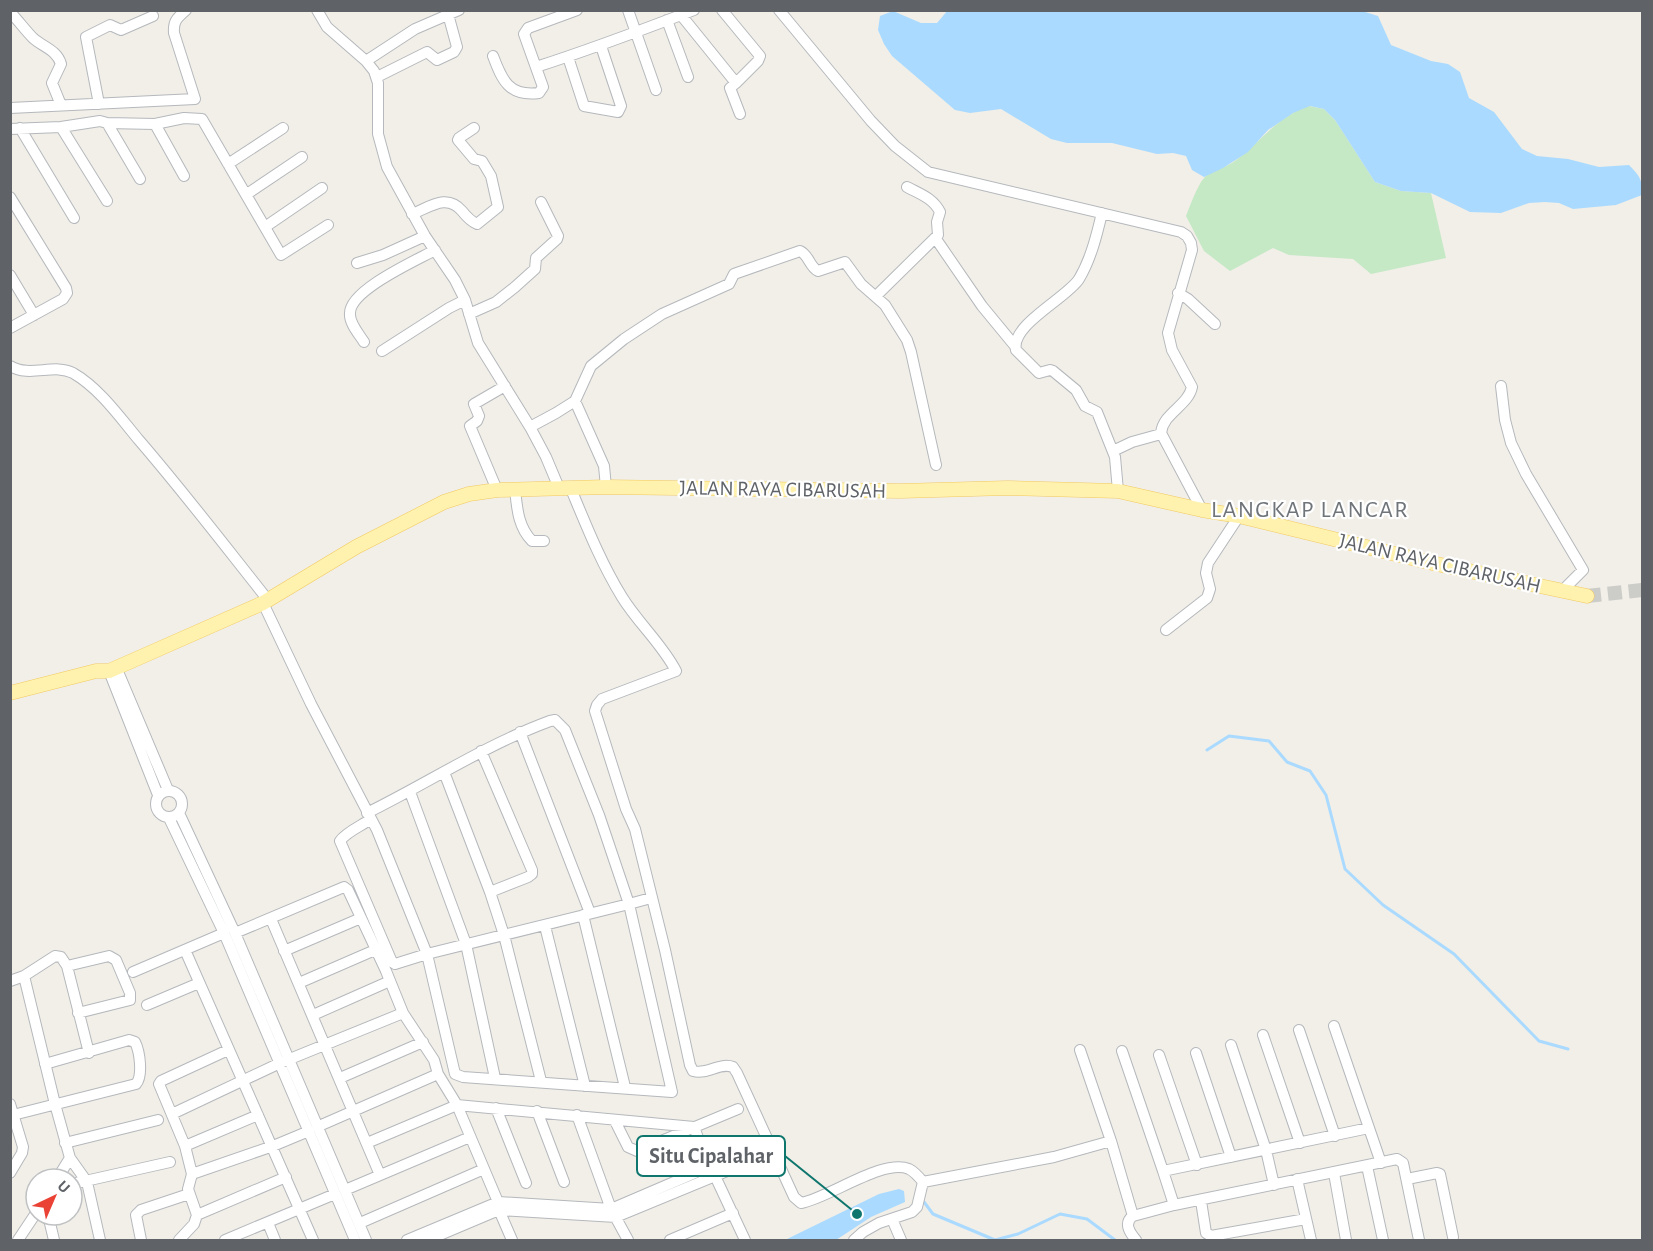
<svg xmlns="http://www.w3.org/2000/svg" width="1653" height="1251" viewBox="0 0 1653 1251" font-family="'Alegreya Sans',sans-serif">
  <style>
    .green { fill: #c5e8c5 }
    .water { fill: #aadaff }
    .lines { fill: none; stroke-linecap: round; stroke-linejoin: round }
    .stream { stroke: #aadaff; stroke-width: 3 }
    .major-tunnel { stroke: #ccccc8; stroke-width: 14; stroke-dasharray: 14 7; stroke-linecap: butt }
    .minor-casing { stroke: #b5b8bc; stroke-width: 12 }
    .major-casing { stroke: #f2c960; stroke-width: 15 }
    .minor { stroke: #fff; stroke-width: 10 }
    .major { stroke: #fff2af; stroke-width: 14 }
    .labels { text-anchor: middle; stroke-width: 4.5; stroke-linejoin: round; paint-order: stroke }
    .street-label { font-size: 21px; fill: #5f6368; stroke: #fff }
    .quarter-label { font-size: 24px; letter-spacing: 1.5px; fill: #70757a; stroke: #fff }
    .leader { fill: none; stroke: #0f766e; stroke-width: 2 }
    .callout-dot { fill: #0f766e; stroke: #fff; stroke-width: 2 }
    .callout { fill: #fff; stroke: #0f766e; stroke-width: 2 }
    .callout-label { font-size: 22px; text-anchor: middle; font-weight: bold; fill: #5f6368 }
  </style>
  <rect width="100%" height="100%" fill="#f1efe8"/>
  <path class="green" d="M 1309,106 L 1324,109 L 1335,120 L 1375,182 L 1401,191 L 1431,193 L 1446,258 L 1371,274 L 1353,259 L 1289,255 L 1273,248 L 1230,271 L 1204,251 L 1186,216 C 1190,206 1197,186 1204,178 C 1209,171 1224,168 1232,163 C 1258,145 1278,115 1309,106 Z"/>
  <path class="water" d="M 948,10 L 1362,11 L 1378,16 L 1391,45 L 1431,61 L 1448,64 L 1460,72 L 1469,98 L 1494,112 L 1522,149 L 1537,156 L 1568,159 L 1599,167 L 1629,165 C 1639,175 1643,180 1642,195 L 1616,205 L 1573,209 L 1559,203 L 1545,202 L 1529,203 L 1501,213 L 1470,212 L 1431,193 L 1401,191 L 1375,182 L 1335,120 L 1324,109 L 1310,106 L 1293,113 L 1268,130 L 1248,152 L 1223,168 L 1204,177 L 1192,170 L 1186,156 L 1173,153 L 1157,154 L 1112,143 L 1067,143 L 1051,139 L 1001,109 L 970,113 L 955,110 L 892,56 L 884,44 L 878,30 L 880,16 L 893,11 L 921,23 L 937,23 Z
    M 899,1189 L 904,1191 L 905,1202 L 871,1217 L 836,1240 L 785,1240 L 879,1194 Z"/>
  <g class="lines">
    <path class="stream" d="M 1207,750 L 1229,736 L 1269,741 L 1287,762 L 1310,771 L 1326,795 L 1345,869 L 1383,905 L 1454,954 L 1539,1041 L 1568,1049
      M 924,1202 L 933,1214 L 995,1240 L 1018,1234 L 1060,1214 L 1087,1219 L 1115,1240"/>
    <path class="major-tunnel" d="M 1587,596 L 1642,590"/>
    <g class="minor-casing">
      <path id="minor" d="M 317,10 L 327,27 L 366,61 L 374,71 L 378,83 L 378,134 L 387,167 L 425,236 L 455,280 L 465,300 L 478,343 L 530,427 L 546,457 L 559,488
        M 628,10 L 656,90
        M 779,10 L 871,121 L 895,146 L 928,172 L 1181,232 L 1187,236 L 1191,243 L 1192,250 L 1168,333 L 1172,350 L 1192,387 C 1188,406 1163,413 1161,433 L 1202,510
        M 10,12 C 18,20 25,30 33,38 C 43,47 57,50 61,64 L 52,83 L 61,105
        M 681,15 L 736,83 L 758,61 L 760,56 L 722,10
        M 667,20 L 688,77
        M 493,56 C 502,80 509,97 539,93 L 543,87 L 524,34 L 528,28 L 577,10
        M 568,57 L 584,106 L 618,112 L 621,106 L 601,46
        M 366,61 L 415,29 L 459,10
        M 536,67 C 589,50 642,30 694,10
        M 377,77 L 427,52 L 437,60 L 454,52 L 457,47 L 448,14
        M 736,83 L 730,88 L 740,114
        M 99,104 L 86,37 L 110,25 L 121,30 L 153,16
        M 10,108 L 195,99 L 174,33 C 173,21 177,18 186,10
        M 107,123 L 140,179
        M 155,124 L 184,176
        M 61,127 L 107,201
        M 20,128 L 74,218
        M 10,129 L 61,127 L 100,121 L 107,123 L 155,124 L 184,118 L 202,119 L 281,255 L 328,225
        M 228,164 L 283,128
        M 247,194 L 302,157
        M 10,197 L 66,288 L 67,293 L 63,299 L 10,328
        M 1102,213 C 1097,234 1091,259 1079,279 C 1067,298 1010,325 1016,350 L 1039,373 L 1050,370 L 1053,371 L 1076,390 L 1085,406 L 1097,412 L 1115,457 L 1118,491
        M 412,214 C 430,207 447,193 462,211 C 466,216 470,221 477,224 L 498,207 L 491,176 L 482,161 L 474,159 L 458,140 L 459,138 L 474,128
        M 265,227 L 322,188
        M 936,239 L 982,306 L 1015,346
        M 357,263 L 383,255 L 425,236
        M 10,275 L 34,315
        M 1178,293 L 1188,299 L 1215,324
        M 876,296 L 938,235 L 937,222 L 940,212 C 933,198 920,194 907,187
        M 469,314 L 496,302 L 515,287 L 535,269 L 536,258 L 557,239 L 558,236 L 541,202
        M 364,342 C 359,334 349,323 350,313 C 350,290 415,261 435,250
        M 382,351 L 449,308 L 465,300
        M 10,366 C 30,378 54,363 73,373 C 99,388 119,416 138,439 C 183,491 225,546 268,600
        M 1501,386 L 1505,420 L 1511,443 L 1526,474 L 1583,570 L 1562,591
        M 575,401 L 604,466 L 606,487
        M 530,427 L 556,413 L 575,401 L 591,366 L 624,339 L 662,314 L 729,284 L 734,274 L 800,251 C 809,255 809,266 818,271 L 845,262 L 861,284 L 885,305 L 907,340 L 911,352 L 936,465
        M 1113,451 L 1132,442 L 1161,434
        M 515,489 C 517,508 518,527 532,541 L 544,541
        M 571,489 C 586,525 601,563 622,597 C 638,623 662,644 676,671 L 602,699 L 597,705 L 595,711 L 626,809 L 635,829 L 665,950 L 690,1065 L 693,1071 C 708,1075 719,1062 733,1067 L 737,1073 L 794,1197 L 801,1203 C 829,1198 883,1158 909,1169 C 915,1172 919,1177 923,1182 L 917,1207 L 912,1212 L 879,1223 L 863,1232 L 854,1240
        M 497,490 L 470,426 L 477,421 L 479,416 L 474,404 L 505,386
        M 263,603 L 311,704 L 377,830 L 427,954 L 455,1074 L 463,1077 L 672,1092 L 629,904 L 651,898
        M 1166,630 L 1207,598 L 1210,589 L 1206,573 L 1208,563 L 1239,516
        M 116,667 L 168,790
        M 109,671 L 158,795
        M 520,732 L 590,913
        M 481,751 L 532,870 L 532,874 L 528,877 L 490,892
        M 444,772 L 490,892 L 504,935 L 541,1081
        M156 804a13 13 0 1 1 26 0a13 13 0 1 1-26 0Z
        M 410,792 L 466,944 L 495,1078
        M 179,813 L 235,933 L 366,1240
        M 367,813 C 428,783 485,745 550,721 L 555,720 L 565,730 L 599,815 L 629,904 L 427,954 L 395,964 L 392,962 L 340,841 C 346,832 361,826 371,819
        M 169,818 L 224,933 L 355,1240
        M 583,915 L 625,1087
        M 271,919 L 380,1175
        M 545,926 L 585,1086
        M 235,933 L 344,887 L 348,890 L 386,971 L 403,1013 L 434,1060 L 438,1074 L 457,1105 L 498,1202
        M 185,950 L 313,1240
        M 284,951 L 361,918
        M 67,966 L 109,956 L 116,960 L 130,993 L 130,1000 L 78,1013
        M 133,972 L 224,933
        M 24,976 L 55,1104 L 70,1158 L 57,1179
        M 10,981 L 24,976 L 55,956 L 61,957 L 67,966 L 89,1053
        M 299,983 L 375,950
        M 147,1005 L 199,983
        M 313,1015 L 390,981
        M 1334,1026 L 1381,1163
        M 1299,1030 L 1335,1136
        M 1263,1035 L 1300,1143
        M 1231,1045 L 1266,1150 L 1274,1185
        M 1080,1050 L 1111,1141 L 1133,1216 C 1123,1223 1130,1233 1136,1240
        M 1122,1051 L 1163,1171 L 1369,1128
        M 1196,1053 L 1231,1157
        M 1159,1055 L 1197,1165
        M 340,1078 L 423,1042
        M 10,1104 L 23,1147 L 22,1153 L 10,1173
        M 496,1108 L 526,1183
        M 537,1111 L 564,1182
        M 172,1114 L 280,1063 L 403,1013
        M 13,1115 L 136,1084 C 143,1076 140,1052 135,1042 L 129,1040 L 45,1064
        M 577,1115 L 611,1209 L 628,1240
        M 615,1121 L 628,1147 L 637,1151 L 738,1109
        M 319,1126 L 438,1074
        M 65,1143 L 158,1120
        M 367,1143 L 457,1105 L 694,1127 L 709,1167
        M 185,1146 L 258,1115
        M 70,1158 L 87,1182 L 100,1240
        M 1367,1166 L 1383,1240
        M 1163,1171 L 1174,1205
        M 1334,1173 L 1346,1240
        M 192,1174 L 273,1146 L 309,1131
        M 715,1176 L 745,1240
        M 1297,1179 L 1311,1240
        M 1407,1179 L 1437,1173 L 1440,1174 L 1453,1237
        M 923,1182 L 1054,1157 L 1111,1141
        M 72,1184 L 170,1162
        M 345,1190 L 470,1137
        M 1201,1201 L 1206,1233 L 1211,1236 L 1306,1219
        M 499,1210 L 512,1240
        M 48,1215 L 54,1240
        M 197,1215 L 286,1177
        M 1133,1216 L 1174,1205 L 1397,1159 L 1403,1163 L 1419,1240
        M 892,1219 L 901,1240
        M 268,1223 L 275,1240
        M 360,1223 L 484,1169
        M 18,1240 L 36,1213
        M 141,1240 L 136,1215 L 141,1210 L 189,1194
        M 179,1240 L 194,1224 L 197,1215 L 188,1189 L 192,1174 L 185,1146 L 159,1084 L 161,1081 L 228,1050
        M 225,1240 L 335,1194
        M 407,1240 L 498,1202 L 611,1209 L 709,1167 L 767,1138
        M 428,1240 L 499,1210 L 616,1217 L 773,1152
        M 670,1240 L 733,1213"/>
    </g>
    <g class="major-casing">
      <path id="major" d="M 10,693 L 96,671 L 109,671 L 263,603 L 356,547 L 444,502 L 469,494 L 497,490 L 606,487 L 900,491 L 1008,488 L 1118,491 L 1202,510 L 1239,516 L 1432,563 L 1587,596"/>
    </g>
    <use href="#minor" class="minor"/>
    <use href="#major" class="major"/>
  </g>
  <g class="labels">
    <g class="street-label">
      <text transform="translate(783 489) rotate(1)" y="7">JALAN RAYA CIBARUSAH</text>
      <text transform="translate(1440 563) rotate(13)" y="7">JALAN RAYA CIBARUSAH</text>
    </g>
    <g class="quarter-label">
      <text x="1310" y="517">LANGKAP LANCAR</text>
    </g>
  </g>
  <path class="leader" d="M857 1214L785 1156"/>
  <circle class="callout-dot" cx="857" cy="1214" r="6"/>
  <rect class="callout" x="637" y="1136" width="148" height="40" rx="6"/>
  <g class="callout-label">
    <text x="711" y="1163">Situ Cipalahar</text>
  </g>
  <rect width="1653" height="1251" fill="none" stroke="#5f6368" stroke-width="24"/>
  <g transform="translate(54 1197) rotate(44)"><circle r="28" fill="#ffffff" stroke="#bfc1c3" stroke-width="1.5"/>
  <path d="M0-4.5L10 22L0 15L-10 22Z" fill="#ea4335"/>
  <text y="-9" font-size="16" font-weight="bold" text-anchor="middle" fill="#5f6368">U</text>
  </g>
</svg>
